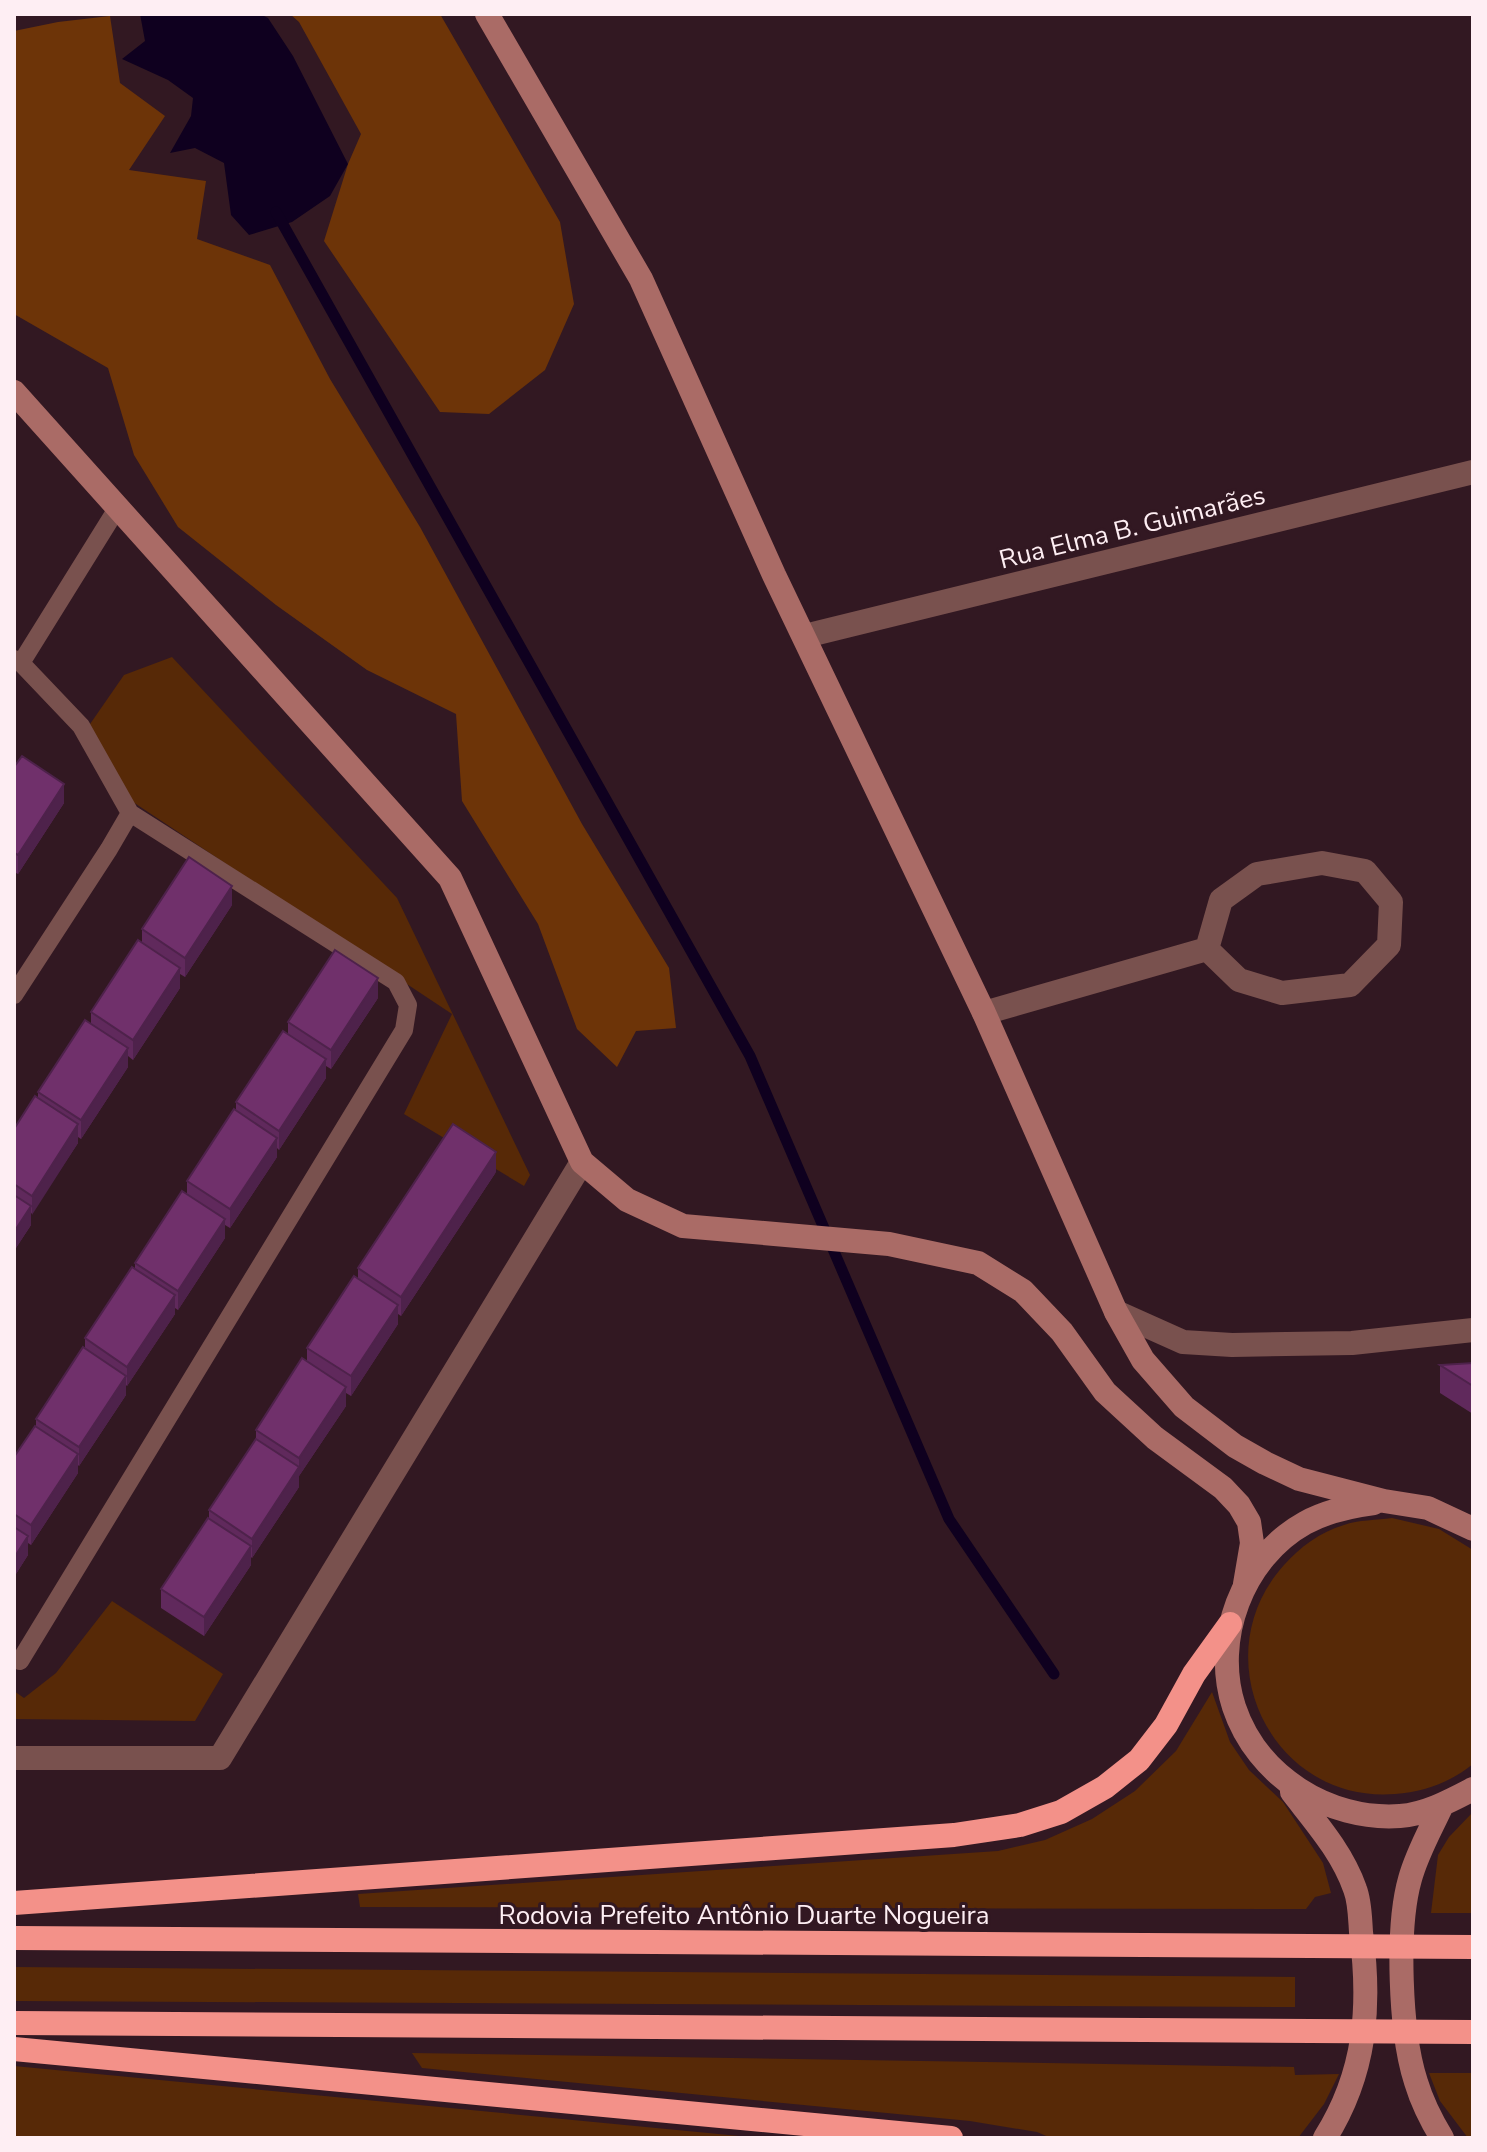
<svg xmlns="http://www.w3.org/2000/svg" width="1487" height="2152" viewBox="0 0 1487 2152" font-family="'Nunito Sans',sans-serif">
  <style>
    .green { fill: #572907 }
    .forest { fill: #6d3408 }
    .water { fill: #0f001f }
    .lines { fill: none; stroke-linecap: round; stroke-linejoin: round }
    .stream { stroke: #0f001f; stroke-width: 11 }
    .lane { stroke: #79514e; stroke-width: 18 }
    .street { stroke: #79514e; stroke-width: 24 }
    .secondary { stroke: #aa6b66; stroke-width: 24 }
    .highway { stroke: #f39189; stroke-width: 24 }
    .wall { fill: #60295c }
    .shaded-wall { fill: #4e224b }
    .building { fill: #70306b; stroke: #4e224b; stroke-width: 2 }
    .labels { text-anchor: middle; stroke-width: 6; stroke-linejoin: round; paint-order: stroke }
    .street-label { font-size: 26px; fill: #feeef3; stroke: #321822 }
  </style>
  <rect width="100%" height="100%" fill="#321822"/>
  <path class="green" d="M 172,657 L 397,898 L 530,1175 L 524,1186 L 404,1114 L 452,1014 L 130,800 L 88,727 L 124,675 Z
    M 1392,1518 L 1439,1529 L 1473,1550 L 1473,1764 C 1451,1782 1424,1792 1395,1794 C 1272,1804 1201,1657 1284,1565 C 1300,1547 1320,1532 1344,1525 C 1358,1520 1377,1520 1392,1518 Z
    M 112,1601 L 223,1674 L 195,1721 L 14,1719 L 14,1691 L 24,1698 L 56,1673 Z
    M 1212,1692 L 1230,1742 L 1249,1770 L 1283,1802 L 1323,1863 L 1331,1893 L 1315,1897 L 1306,1909 L 360,1907 L 358,1894 L 998,1851 L 1045,1840 L 1092,1819 L 1135,1791 L 1176,1751 Z
    M 1473,1812 L 1473,1913 L 1431,1913 L 1438,1855 L 1449,1837 Z
    M 14,1967 L 1295,1977 L 1295,2007 L 14,2001 Z
    M 412,2053 L 1294,2067 L 1295,2075 L 1339,2074 L 1324,2104 L 1298,2138 L 1051,2138 L 1037,2132 L 970,2121 L 422,2068 Z
    M 14,2066 L 760,2138 L 14,2138 Z
    M 1429,2073 L 1473,2073 L 1473,2138 L 1468,2138 L 1440,2101 Z"/>
  <path class="forest" d="M 290,14 L 440,14 L 560,222 L 574,304 L 545,370 L 489,414 L 440,412 L 324,241 L 348,164 L 361,134 L 299,22 Z
    M 110,16 L 120,83 L 165,116 L 129,170 L 206,181 L 197,239 L 270,265 L 330,379 L 420,527 L 582,824 L 669,968 L 676,1028 L 636,1031 L 617,1067 L 577,1029 L 538,924 L 462,801 L 456,714 L 367,670 L 276,605 L 178,527 L 134,455 L 108,368 L 14,314 L 14,31 L 58,22 Z"/>
  <path class="water" d="M 140,14 L 260,14 L 268,18 L 293,56 L 348,164 L 330,196 L 292,222 L 249,235 L 231,215 L 224,163 L 195,148 L 170,153 L 191,116 L 193,98 L 168,80 L 122,59 L 145,41 Z"/>
  <g class="lines">
    <path class="stream" d="M 276,212 L 750,1056 L 949,1519 L 1054,1674"/>
    <path class="lane" d="M 14,659 L 21,663 L 118,507
      M 14,995 L 109,849 L 130,813 L 81,726 L 21,663
      M 20,1661 L 404,1030 L 408,1005 L 396,982 L 130,813"/>
    <path class="street" d="M 805,636 L 1473,472
      M 1322,863 L 1365,871 L 1391,902 L 1389,945 L 1350,985 L 1282,993 L 1239,980 L 1207,949 L 1221,900 L 1257,874 Z
      M 984,1013 L 1207,949
      M 1116,1312 L 1183,1342 L 1232,1345 L 1352,1343 L 1473,1330
      M 14,1758 L 220,1758 L 582,1162"/>
    <path class="secondary" d="M 487,14 L 641,279 L 774,575 L 984,1013 L 1116,1312 L 1143,1360 L 1184,1407 L 1235,1446 L 1265,1463 L 1299,1479 L 1384,1501 L 1428,1508 L 1473,1529
      M 14,392 L 450,878 L 582,1162 L 627,1200 L 683,1226 L 889,1244 L 978,1263 L 1023,1291 L 1062,1332 L 1105,1392 L 1155,1438 L 1223,1488 L 1239,1505 L 1249,1522 L 1252,1543 L 1245,1584
      M 1374,1503 C 1350,1506 1327,1511 1305,1523 C 1242,1558 1212,1640 1234,1707 C 1257,1776 1328,1821 1400,1816 C 1426,1814 1450,1801 1473,1789
      M 1292,1792 C 1316,1823 1342,1852 1355,1889 C 1360,1902 1360,1918 1361,1932 C 1371,2006 1366,2073 1325,2138
      M 1442,2138 C 1431,2120 1422,2102 1416,2082 C 1400,2033 1396,1928 1410,1879 C 1417,1853 1431,1829 1442,1805"/>
    <path class="highway" d="M 14,1903 L 954,1835 L 1020,1825 L 1061,1812 L 1105,1787 L 1139,1760 L 1166,1725 L 1194,1674 L 1230,1624
      M 14,1938 L 1473,1947
      M 14,2023 L 1473,2032
      M 14,2049 L 951,2138"/>
  </g>
  <path class="wall" d="M 14,767 L 64,803 L 18,874 L 14,872 Z
    M 232,905 L 185,977 L 180,974 L 180,988 L 133,1060 L 128,1056 L 128,1067 L 81,1139 L 78,1137 L 78,1143 L 31,1214 L 31,1225 L 14,1251 L 14,1129 L 38,1098 L 38,1092 L 91,1023 L 91,1012 L 142,943 L 142,929 Z
    M 378,998 L 331,1069 L 326,1066 L 326,1078 L 279,1150 L 277,1148 L 277,1157 L 230,1228 L 225,1225 L 225,1238 L 178,1310 L 175,1308 L 175,1314 L 127,1386 L 126,1385 L 126,1395 L 79,1466 L 78,1465 L 78,1473 L 31,1545 L 28,1543 L 28,1555 L 14,1577 L 14,1457 L 36,1427 L 36,1419 L 85,1348 L 85,1338 L 135,1269 L 135,1263 L 187,1194 L 187,1181 L 236,1111 L 236,1102 L 288,1034 L 288,1022 Z
    M 496,1172 L 401,1316 L 398,1314 L 398,1324 L 351,1396 L 346,1393 L 346,1406 L 299,1476 L 299,1487 L 252,1558 L 251,1557 L 251,1565 L 204,1636 L 161,1608 L 161,1589 L 209,1518 L 209,1510 L 256,1440 L 256,1430 L 307,1362 L 307,1348 L 358,1278 L 358,1268 Z
    M 1473,1363 L 1473,1414 L 1440,1393 L 1440,1365 Z"/>
  <path class="shaded-wall" d="M 64,784 L 64,803 L 18,874 L 18,855 Z
    M 232,886 L 232,905 L 185,977 L 185,958 Z
    M 180,968 L 180,988 L 133,1060 L 133,1040 Z
    M 378,978 L 378,998 L 331,1069 L 331,1050 Z
    M 128,1048 L 128,1067 L 81,1139 L 81,1120 Z
    M 326,1059 L 326,1078 L 279,1150 L 279,1131 Z
    M 78,1124 L 78,1143 L 32,1215 L 32,1196 Z
    M 277,1138 L 277,1157 L 230,1228 L 230,1209 Z
    M 496,1152 L 496,1172 L 401,1316 L 401,1297 Z
    M 31,1206 L 31,1225 L 14,1251 L 14,1232 Z
    M 225,1219 L 225,1238 L 178,1310 L 178,1291 Z
    M 175,1295 L 175,1314 L 127,1386 L 127,1367 Z
    M 398,1305 L 398,1324 L 351,1396 L 351,1376 Z
    M 126,1376 L 126,1395 L 79,1466 L 79,1447 Z
    M 346,1387 L 346,1406 L 299,1476 L 299,1487 L 252,1558 L 252,1539 L 299,1468 L 299,1458 Z
    M 78,1454 L 78,1473 L 31,1545 L 31,1525 Z
    M 28,1536 L 28,1555 L 14,1577 L 14,1558 Z
    M 251,1546 L 251,1565 L 204,1636 L 204,1617 Z"/>
  <path class="building" d="M 22,756 L 64,784 L 18,855 L 14,853 L 14,767 Z
    M 189,857 L 232,886 L 185,958 L 142,929 Z
    M 138,940 L 180,968 L 133,1040 L 91,1012 Z
    M 335,950 L 378,978 L 331,1050 L 288,1022 Z
    M 85,1020 L 128,1048 L 81,1120 L 38,1092 Z
    M 283,1031 L 326,1059 L 279,1131 L 236,1102 Z
    M 35,1096 L 78,1124 L 32,1196 L 14,1184 L 14,1129 Z
    M 234,1109 L 277,1138 L 230,1209 L 187,1181 Z
    M 453,1124 L 496,1152 L 401,1297 L 358,1268 Z
    M 182,1191 L 225,1219 L 178,1291 L 135,1263 Z
    M 14,1195 L 31,1206 L 14,1232 Z
    M 132,1267 L 175,1295 L 127,1367 L 85,1338 Z
    M 354,1276 L 398,1305 L 351,1376 L 307,1348 Z
    M 83,1347 L 126,1376 L 79,1447 L 36,1419 Z
    M 302,1358 L 346,1387 L 299,1458 L 256,1430 Z
    M 1473,1363 L 1473,1386 L 1440,1365 Z
    M 35,1426 L 78,1454 L 31,1525 L 14,1514 L 14,1457 Z
    M 256,1439 L 299,1467 L 252,1539 L 209,1510 Z
    M 208,1518 L 251,1546 L 204,1617 L 161,1589 Z
    M 14,1527 L 28,1536 L 14,1558 Z"/>
  <g class="labels">
    <g class="street-label">
      <text transform="translate(1132 527) rotate(-14)" y="9">Rua Elma B. Guimarães</text>
      <text x="744" y="1924">Rodovia Prefeito Antônio Duarte Nogueira</text>
    </g>
  </g>
  <rect width="1487" height="2152" fill="none" stroke="#feeef3" stroke-width="32"/>
</svg>
